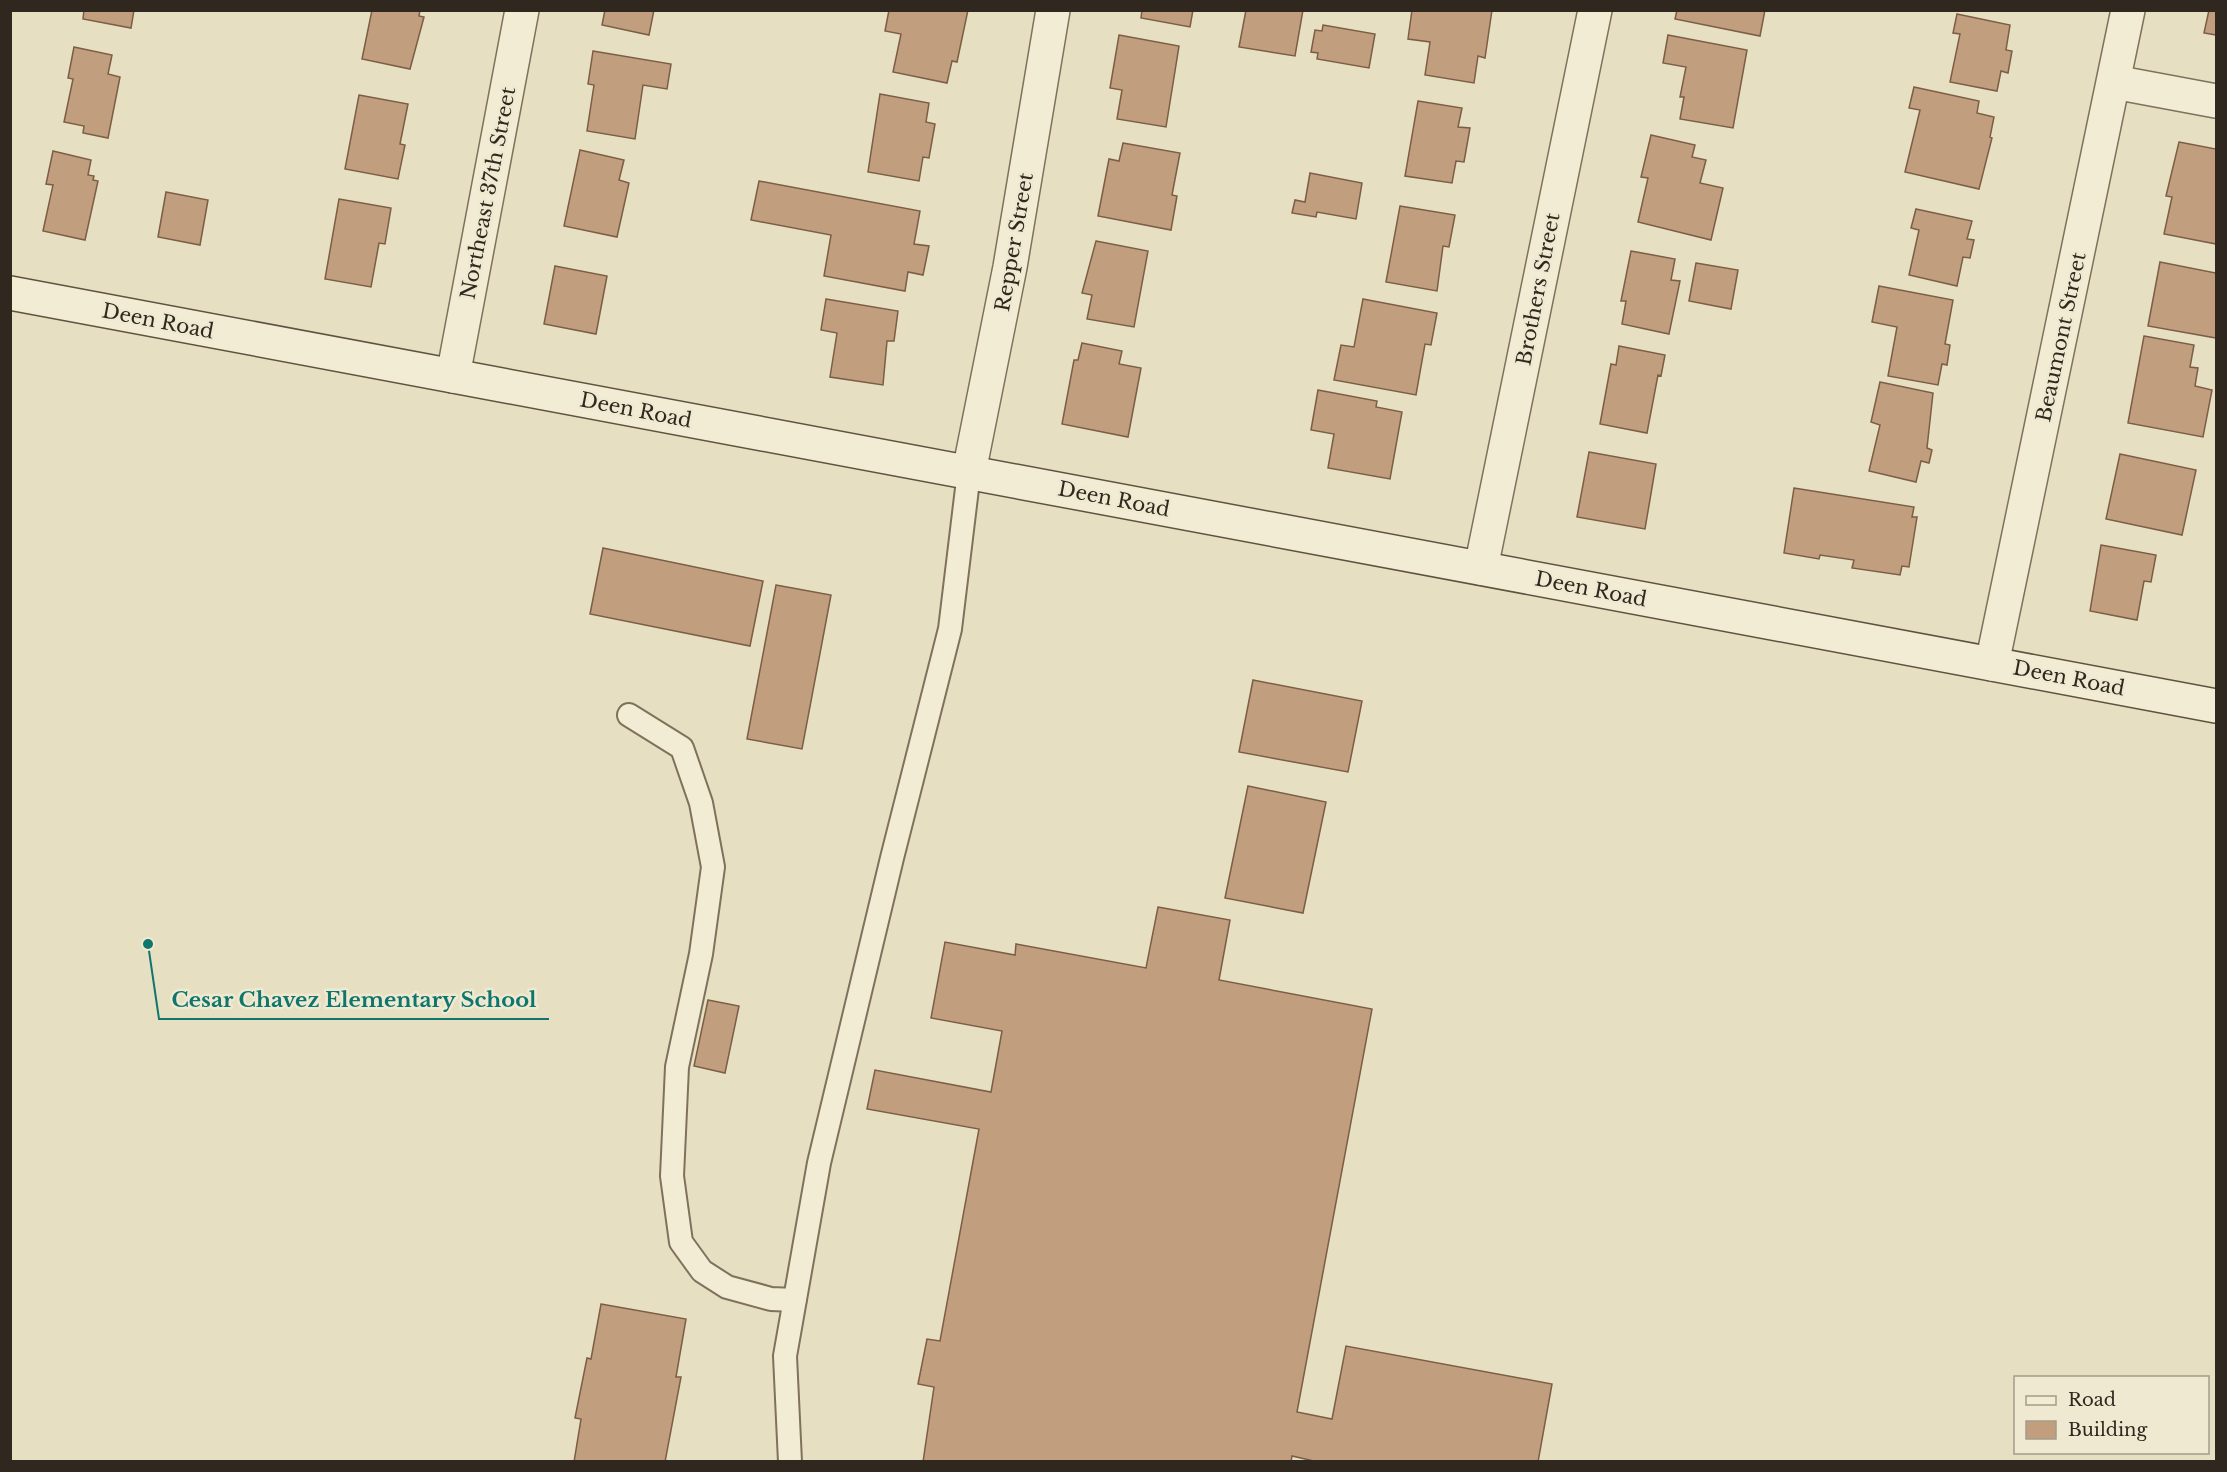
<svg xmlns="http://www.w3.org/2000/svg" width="2227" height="1472" viewBox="0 0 2227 1472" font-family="'Libre Baskerville',serif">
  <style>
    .building { fill: #c19e7d; stroke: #7b5e45; stroke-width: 1.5 }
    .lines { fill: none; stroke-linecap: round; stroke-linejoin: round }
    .service-casing { stroke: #7f715c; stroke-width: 26 }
    .minor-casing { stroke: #7f715c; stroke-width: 36 }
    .secondary-casing { stroke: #60523f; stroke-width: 36 }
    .service { stroke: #f3ecd4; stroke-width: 22 }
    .minor { stroke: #f3ecd4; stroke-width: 33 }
    .secondary { stroke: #f3ecd4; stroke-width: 33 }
    .labels { text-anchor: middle; stroke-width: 5; stroke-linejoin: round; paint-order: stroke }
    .street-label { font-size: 20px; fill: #30281e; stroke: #f0e9d1 }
    .leader { fill: none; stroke: #0f766e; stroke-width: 2 }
    .callout-dot { fill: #0f766e; stroke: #f0e9d1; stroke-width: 2 }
    .callout-label { font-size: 21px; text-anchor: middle; font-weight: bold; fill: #0f766e; stroke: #f0e9d1; stroke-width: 5; stroke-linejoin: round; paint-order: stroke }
  </style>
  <rect width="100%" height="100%" fill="#e7dfc2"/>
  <path class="building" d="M 84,10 L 134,10 L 131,28 L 83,19 Z
    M 372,10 L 420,10 L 419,16 L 424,17 L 410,69 L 362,59 Z
    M 605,10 L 654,10 L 649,35 L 602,25 Z
    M 889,10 L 968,10 L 957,62 L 952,61 L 947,83 L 893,72 L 901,34 L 885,31 Z
    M 1142,10 L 1193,10 L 1190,27 L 1141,18 Z
    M 1246,10 L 1303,10 L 1295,56 L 1239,47 Z
    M 1412,10 L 1492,10 L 1485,58 L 1478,56 L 1474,83 L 1425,75 L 1430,42 L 1408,39 Z
    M 1677,10 L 1765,10 L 1760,36 L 1675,19 Z
    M 2209,10 L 2216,10 L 2216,35 L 2204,33 Z
    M 1957,14 L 2010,25 L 2006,50 L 2012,51 L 2008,73 L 2001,71 L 1997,91 L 1950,82 L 1960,34 L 1953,33 Z
    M 1323,25 L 1375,34 L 1369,68 L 1317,59 L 1318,53 L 1311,52 L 1315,30 L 1322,31 Z
    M 1119,35 L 1179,46 L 1166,127 L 1117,119 L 1122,90 L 1110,88 Z
    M 1668,35 L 1747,50 L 1733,128 L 1680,119 L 1684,97 L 1680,97 L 1686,67 L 1663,63 Z
    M 74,47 L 112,55 L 108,74 L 120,77 L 108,138 L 83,133 L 84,126 L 64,122 L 73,79 L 68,78 Z
    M 593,51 L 671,64 L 667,89 L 643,85 L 635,139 L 587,131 L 594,85 L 588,84 Z
    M 1914,87 L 1979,101 L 1977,113 L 1994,117 L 1990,137 L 1992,138 L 1979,189 L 1905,172 L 1920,110 L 1909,108 Z
    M 880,94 L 929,103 L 926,122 L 935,124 L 929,158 L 923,157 L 919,181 L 868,172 Z
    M 359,95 L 408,104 L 400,144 L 405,145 L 398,179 L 345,169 Z
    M 1418,101 L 1462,108 L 1458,127 L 1470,128 L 1464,162 L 1456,161 L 1452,183 L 1405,176 Z
    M 1651,135 L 1695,145 L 1692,157 L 1706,160 L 1700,183 L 1723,188 L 1711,240 L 1638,222 L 1648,178 L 1641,177 Z
    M 2179,142 L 2216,149 L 2216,244 L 2164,234 L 2172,197 L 2166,196 Z
    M 1123,143 L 1180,153 L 1172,195 L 1177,196 L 1171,230 L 1098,216 L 1109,159 L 1119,161 Z
    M 580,150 L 624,160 L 619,180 L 629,183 L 617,237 L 564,226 Z
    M 53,151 L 91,160 L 88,175 L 94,176 L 93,180 L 98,181 L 85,240 L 43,231 L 53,185 L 46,184 Z
    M 1310,173 L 1362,183 L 1356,219 L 1317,212 L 1316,217 L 1292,213 L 1295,200 L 1305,202 Z
    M 759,181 L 920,211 L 914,244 L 929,246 L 923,275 L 908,272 L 905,291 L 824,276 L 831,235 L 751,220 Z
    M 166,192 L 208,200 L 200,245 L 158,237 Z
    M 339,199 L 391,208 L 385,244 L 379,243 L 371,287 L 325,279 Z
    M 1400,206 L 1455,215 L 1449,247 L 1443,246 L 1437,291 L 1386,282 Z
    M 1916,209 L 1972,221 L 1967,239 L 1974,240 L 1970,258 L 1963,257 L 1957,286 L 1909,275 L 1919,230 L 1911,228 Z
    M 1096,241 L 1148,251 L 1134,327 L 1087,319 L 1092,295 L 1082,293 Z
    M 1631,251 L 1675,259 L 1671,280 L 1680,281 L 1669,334 L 1622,324 L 1626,301 L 1621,301 Z
    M 2160,262 L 2216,273 L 2216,338 L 2148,326 Z
    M 1696,263 L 1738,270 L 1731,309 L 1689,301 Z
    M 555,266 L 607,276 L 596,334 L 544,324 Z
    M 1879,286 L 1953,300 L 1945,344 L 1950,345 L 1947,365 L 1942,364 L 1938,385 L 1888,376 L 1897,327 L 1872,322 Z
    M 826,299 L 898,311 L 894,341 L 887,341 L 883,385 L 830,377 L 837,333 L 821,330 Z
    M 1363,299 L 1437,313 L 1431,345 L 1425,344 L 1416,395 L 1334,380 L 1341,345 L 1354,347 Z
    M 2144,336 L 2194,345 L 2190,367 L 2198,368 L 2195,386 L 2212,390 L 2203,437 L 2128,423 Z
    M 1082,343 L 1122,351 L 1119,364 L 1141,368 L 1128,437 L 1062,424 L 1074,360 L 1078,360 Z
    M 1619,346 L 1665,355 L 1661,376 L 1658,375 L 1647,433 L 1600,424 L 1611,364 L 1616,365 Z
    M 1880,382 L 1933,393 L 1927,448 L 1932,450 L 1929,463 L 1921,461 L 1916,482 L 1869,471 L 1880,425 L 1871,422 Z
    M 1318,390 L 1377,401 L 1376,407 L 1402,412 L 1390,479 L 1328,468 L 1334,434 L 1311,430 Z
    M 1589,452 L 1656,464 L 1645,529 L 1577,517 Z
    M 2120,454 L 2196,470 L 2182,535 L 2106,519 Z
    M 1794,488 L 1914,507 L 1912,517 L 1917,517 L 1909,567 L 1902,566 L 1900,575 L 1852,568 L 1854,560 L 1820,555 L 1819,559 L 1784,553 Z
    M 2101,545 L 2156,555 L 2151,582 L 2144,581 L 2137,620 L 2090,611 Z
    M 603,548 L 763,581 L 750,646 L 590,614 Z
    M 776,585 L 831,595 L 802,749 L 747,739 Z
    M 1253,680 L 1362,701 L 1348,772 L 1239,752 Z
    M 1248,786 L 1326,802 L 1303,913 L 1225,898 Z
    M 1158,907 L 1230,920 L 1219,980 L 1372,1009 L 1297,1412 L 1332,1419 L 1346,1346 L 1552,1384 L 1538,1462 L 1318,1462 L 1292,1456 L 1291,1462 L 923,1462 L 934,1387 L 918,1384 L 927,1339 L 940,1341 L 979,1129 L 867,1109 L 875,1070 L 991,1092 L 1002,1031 L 931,1018 L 945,942 L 1015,955 L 1016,944 L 1146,968 Z
    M 708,1000 L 739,1006 L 725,1073 L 694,1066 Z
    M 601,1304 L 686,1319 L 676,1377 L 681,1377 L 665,1462 L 574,1462 L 581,1419 L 575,1418 L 587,1358 L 591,1359 Z"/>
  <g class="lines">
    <g class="service-casing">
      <path id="service" d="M 629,715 L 682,748 L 701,803 L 713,867 L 701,954 L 677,1067 L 672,1176 L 681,1242 L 702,1271 L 727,1287 L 771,1299 L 795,1300
        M 790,1462 L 785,1356 L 819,1163 L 892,858 L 950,629 L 969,472"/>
    </g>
    <g class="minor-casing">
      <path id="minor" d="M 2114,82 L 2216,101
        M 453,376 L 522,10
        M 969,472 L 1010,267 L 1053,10
        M 1481,568 L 1595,10
        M 1992,664 L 2128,10"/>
    </g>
    <g class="secondary-casing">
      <path id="secondary" d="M 10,293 L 2216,706"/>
    </g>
    <use href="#service" class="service"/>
    <use href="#minor" class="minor"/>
    <use href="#secondary" class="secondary"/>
  </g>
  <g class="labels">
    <g class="street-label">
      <text transform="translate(488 193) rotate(-79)" y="7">Northeast 37th Street</text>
      <text transform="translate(1014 242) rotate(-80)" y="7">Repper Street</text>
      <text transform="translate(1538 289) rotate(-79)" y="7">Brothers Street</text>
      <text transform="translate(158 321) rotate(11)" y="7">Deen Road</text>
      <text transform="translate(2061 337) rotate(-78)" y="7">Beaumont Street</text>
      <text transform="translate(636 410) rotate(11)" y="7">Deen Road</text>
      <text transform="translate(1114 499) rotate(11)" y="7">Deen Road</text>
      <text transform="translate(1591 589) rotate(11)" y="7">Deen Road</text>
      <text transform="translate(2069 678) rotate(11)" y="7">Deen Road</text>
    </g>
  </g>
  <path class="leader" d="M148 944L159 1019H549"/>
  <circle class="callout-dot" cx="148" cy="944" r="6"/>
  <g class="callout-label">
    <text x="354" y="1007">Cesar Chavez Elementary School</text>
  </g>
  <rect width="2227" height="1472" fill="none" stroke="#30281e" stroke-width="24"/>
  <rect x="2014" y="1376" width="195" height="78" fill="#f0e9d1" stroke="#a39c89" stroke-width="1.5"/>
  <rect x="2026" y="1396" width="30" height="9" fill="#f3ecd4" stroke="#a39c89" stroke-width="1.5"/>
  <text x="2068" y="1406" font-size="18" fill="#30281e">Road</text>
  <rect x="2026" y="1421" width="30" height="18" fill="#c19e7d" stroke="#a39c89" stroke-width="1.5"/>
  <text x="2068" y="1436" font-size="18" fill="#30281e">Building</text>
</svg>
